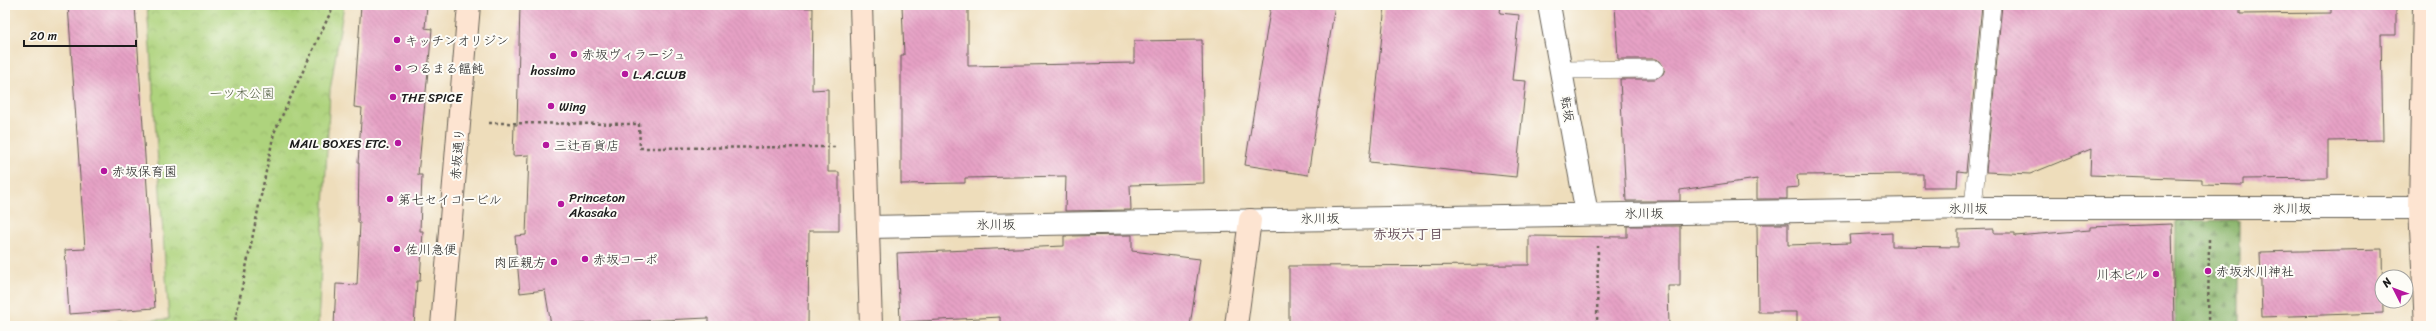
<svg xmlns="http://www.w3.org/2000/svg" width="2436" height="331" viewBox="0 0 2436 331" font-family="Sriracha,'Klee One',sans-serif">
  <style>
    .forest { fill: url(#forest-firs); stroke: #536844 }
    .park { fill: url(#park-crowns); stroke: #65784c }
    .building { fill: url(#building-back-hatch) }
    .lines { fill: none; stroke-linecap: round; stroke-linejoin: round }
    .lane-casing { stroke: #666054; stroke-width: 18 }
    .street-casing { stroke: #666054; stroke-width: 24 }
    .secondary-casing { stroke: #666054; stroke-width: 24 }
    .path { stroke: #666054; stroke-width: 2.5; stroke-dasharray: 3 3; stroke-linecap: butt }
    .lane { stroke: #fff; stroke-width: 17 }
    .street { stroke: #fff; stroke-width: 22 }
    .secondary { stroke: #fde4d1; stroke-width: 22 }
    .poi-dot { fill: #b5179e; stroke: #fdfcf7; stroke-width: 1.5 }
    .labels { text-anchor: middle; stroke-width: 4; stroke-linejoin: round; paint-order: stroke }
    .poi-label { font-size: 13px; fill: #1c1c1c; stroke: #fdfcf7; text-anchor: start }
    .park-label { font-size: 13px; fill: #4f5c3e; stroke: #fdfcf7 }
    .street-label { font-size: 13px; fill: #1c1c1c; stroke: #fdfcf7 }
    .neighbourhood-label { font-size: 14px; font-weight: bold; fill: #634b57; stroke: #fdfcf7 }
  </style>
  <defs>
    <pattern id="forest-firs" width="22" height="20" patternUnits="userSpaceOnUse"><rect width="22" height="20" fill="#8ab56c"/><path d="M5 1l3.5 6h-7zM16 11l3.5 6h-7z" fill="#709258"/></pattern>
    <pattern id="park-crowns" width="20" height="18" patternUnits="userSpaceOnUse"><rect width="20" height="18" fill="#aed37d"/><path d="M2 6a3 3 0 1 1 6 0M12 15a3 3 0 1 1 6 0" fill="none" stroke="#95b56b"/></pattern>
    <pattern id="building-back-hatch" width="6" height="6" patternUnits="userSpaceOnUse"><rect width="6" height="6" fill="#e6a1c5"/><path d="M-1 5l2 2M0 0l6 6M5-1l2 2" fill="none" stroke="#c58aa9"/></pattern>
  </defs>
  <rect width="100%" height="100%" fill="#fdfcf7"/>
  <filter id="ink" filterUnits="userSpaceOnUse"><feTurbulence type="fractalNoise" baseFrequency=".025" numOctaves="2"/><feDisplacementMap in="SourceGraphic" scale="8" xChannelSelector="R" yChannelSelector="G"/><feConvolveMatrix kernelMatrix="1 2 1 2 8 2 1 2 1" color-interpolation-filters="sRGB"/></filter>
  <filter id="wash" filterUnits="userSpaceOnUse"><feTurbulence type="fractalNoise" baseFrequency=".012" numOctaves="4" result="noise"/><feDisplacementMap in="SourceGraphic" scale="16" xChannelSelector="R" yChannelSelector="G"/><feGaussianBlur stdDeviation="0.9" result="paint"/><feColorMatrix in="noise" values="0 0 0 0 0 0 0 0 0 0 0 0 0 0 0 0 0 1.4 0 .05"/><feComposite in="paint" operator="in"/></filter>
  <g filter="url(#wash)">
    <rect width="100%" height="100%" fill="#edb"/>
    <path class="forest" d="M 2239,220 L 2239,326 L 2175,326 L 2176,221 Z"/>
    <path class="park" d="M 147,5 L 344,5 L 330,90 L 318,326 L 60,326 L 169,319 Z"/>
    <g id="blocks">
      <path class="building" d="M 68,5 L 135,5 L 155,308 L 69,314 L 65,250 L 85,249 Z
        M 361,5 L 427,5 L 425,28 L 432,29 L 418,175 L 422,175 L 420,231 L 423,231 L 420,281 L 417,281 L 414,326 L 334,326 L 336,284 L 357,285 L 360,223 L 358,223 L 359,163 L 358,163 L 362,108 L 354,107 Z
        M 520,5 L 813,8 L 812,90 L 828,89 L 828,172 L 839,172 L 839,231 L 809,231 L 808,326 L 708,326 L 708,318 L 551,325 L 545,290 L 520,293 L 515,236 L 526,235 L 529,155 L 513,156 L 514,125 L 517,125 Z
        M 902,5 L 968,5 L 968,66 L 1134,63 L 1134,41 L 1202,40 L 1204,183 L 1130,185 L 1131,210 L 1065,211 L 1066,176 L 965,178 L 965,183 L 901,184 L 901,55 L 904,55 Z
        M 1271,5 L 1335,5 L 1308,175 L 1245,165 Z
        M 1385,5 L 1501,5 L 1500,13 L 1519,15 L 1512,80 L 1526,81 L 1516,177 L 1369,162 Z
        M 1615,5 L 1982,5 L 1966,172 L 1958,171 L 1957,187 L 1923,187 L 1923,174 L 1797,175 L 1798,187 L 1787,188 L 1787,199 L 1757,199 L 1757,179 L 1680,190 L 1680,201 L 1626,201 L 1620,79 L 1655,79 L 1663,74 L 1665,69 L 1660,61 L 1655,59 L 1618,59 Z
        M 2002,5 L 2240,5 L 2240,14 L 2331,13 L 2331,5 L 2396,5 L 2396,35 L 2381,35 L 2383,140 L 2328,141 L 2328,178 L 2243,179 L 2243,185 L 2202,184 L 2202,179 L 2090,175 L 2091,149 L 2030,174 L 1986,172 Z
        M 1757,224 L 1788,224 L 1788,245 L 1850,243 L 1849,235 L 1892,233 L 1892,246 L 1958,247 L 1958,230 L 1994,229 L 1994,233 L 2015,233 L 2015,236 L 2090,230 L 2090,227 L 2172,224 L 2174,324 L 1797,326 L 1797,312 L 1758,312 Z
        M 1627,226 L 1680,226 L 1680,286 L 1668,286 L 1669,326 L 1289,326 L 1289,266 L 1529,265 L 1529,236 L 1627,237 Z
        M 1132,235 L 1132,251 L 1200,259 L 1190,326 L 1000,326 L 1000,317 L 900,322 L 897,253 L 1064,246 L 1064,236 Z
        M 2382,249 L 2383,313 L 2262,317 L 2260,252 Z"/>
    </g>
  </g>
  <g filter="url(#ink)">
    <use href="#blocks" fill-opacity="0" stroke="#666054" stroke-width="1"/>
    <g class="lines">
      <g class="lane-casing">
        <path id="lane" d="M 1561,70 L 1655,69
          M 1973,208 L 1992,5"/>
      </g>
      <g class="street-casing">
        <path id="street" d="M 1549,5 L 1587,214
          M 868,227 L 1973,208 L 2420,208"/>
      </g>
      <g class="secondary-casing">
        <path id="secondary" d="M 861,5 L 871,326
          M 2424,5 L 2420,208 L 2426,326
          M 442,326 L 469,5
          M 1236,326 L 1250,220"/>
      </g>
      <path class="path" d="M 489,123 L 639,124 L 640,148 L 835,147
        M 234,326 L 274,133 L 334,5
        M 1597,326 L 1598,246
        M 2208,326 L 2209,238"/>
      <use href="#lane" class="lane"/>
      <use href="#street" class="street"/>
      <use href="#secondary" class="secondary"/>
    </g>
  </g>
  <g class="poi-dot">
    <circle cx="397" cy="40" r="4"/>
    <circle cx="574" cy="54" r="4"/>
    <circle cx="553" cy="56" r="4"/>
    <circle cx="398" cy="68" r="4"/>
    <circle cx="625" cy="74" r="4"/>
    <circle cx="393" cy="97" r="4"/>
    <circle cx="551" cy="106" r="4"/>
    <circle cx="398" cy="143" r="4"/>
    <circle cx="546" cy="145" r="4"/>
    <circle cx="104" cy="171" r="4"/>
    <circle cx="390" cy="199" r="4"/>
    <circle cx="561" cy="204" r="4"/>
    <circle cx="397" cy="249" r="4"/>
    <circle cx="585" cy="259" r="4"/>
    <circle cx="554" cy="262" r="4"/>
    <circle cx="2208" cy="271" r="4"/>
    <circle cx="2156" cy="274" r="4"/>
  </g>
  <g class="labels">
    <g class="poi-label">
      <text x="405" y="45">キッチンオリジン</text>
      <text x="582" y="59">赤坂ヴィラージュ</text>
      <text x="406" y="73">つるまる饂飩</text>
      <text x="553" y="75" text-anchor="middle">hossimo</text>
      <text x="633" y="79">L.A.CLUB</text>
      <text x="401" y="102">THE SPICE</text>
      <text x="559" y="111">Wing</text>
      <text x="390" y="148" text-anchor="end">MAIL BOXES ETC.</text>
      <text x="554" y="150">三辻百貨店</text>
      <text x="112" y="176">赤坂保育園</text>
      <text x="569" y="202">Princeton<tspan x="569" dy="15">Akasaka</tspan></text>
      <text x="398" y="204">第七セイコービル</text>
      <text x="405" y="254">佐川急便</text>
      <text x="593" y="264">赤坂コーポ</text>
      <text x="546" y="267" text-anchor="end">肉匠親方</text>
      <text x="2216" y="276">赤坂氷川神社</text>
      <text x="2148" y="279" text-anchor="end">川本ビル</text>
    </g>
    <g class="park-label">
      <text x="242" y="98">一ツ木公園</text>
    </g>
    <g class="street-label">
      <text transform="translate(1568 109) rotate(80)" y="5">転坂</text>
      <text transform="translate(457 154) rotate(-85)" y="5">赤坂通り</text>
      <text x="1968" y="213">氷川坂</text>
      <text x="2292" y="213">氷川坂</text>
      <text transform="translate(1644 213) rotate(-1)" y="5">氷川坂</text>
      <text transform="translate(1320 218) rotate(-1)" y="5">氷川坂</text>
      <text transform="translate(996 224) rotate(-1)" y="5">氷川坂</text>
    </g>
    <g class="neighbourhood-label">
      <text x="1408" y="239">赤坂六丁目</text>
    </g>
  </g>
  <rect width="2436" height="331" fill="none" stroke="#fdfcf7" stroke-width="20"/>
  <g transform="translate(2394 289) rotate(312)"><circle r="19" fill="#fdfcf7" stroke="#a3a29f"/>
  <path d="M0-3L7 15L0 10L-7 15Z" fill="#b5179e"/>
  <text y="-6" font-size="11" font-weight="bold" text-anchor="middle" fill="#1c1c1c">N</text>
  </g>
  <path d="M24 40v6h112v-6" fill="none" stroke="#1c1c1c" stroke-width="2"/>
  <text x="30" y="40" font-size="12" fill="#1c1c1c" stroke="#fdfcf7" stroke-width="3" paint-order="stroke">20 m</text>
</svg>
